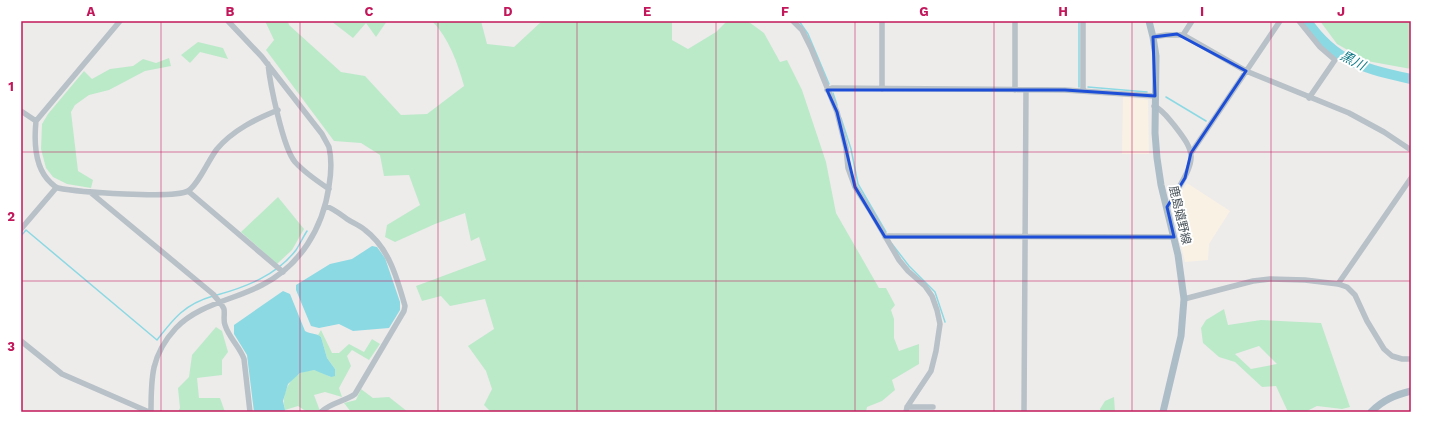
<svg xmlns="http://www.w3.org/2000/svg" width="1432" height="433" viewBox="0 0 1432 433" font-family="'Work Sans','Noto Sans JP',sans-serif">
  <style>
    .commercial { fill: #f9f1e4 }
    .green { fill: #bbeac9; fill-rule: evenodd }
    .water { fill: #8bd9e3 }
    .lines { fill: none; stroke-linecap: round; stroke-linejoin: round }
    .stream { stroke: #8bd9e3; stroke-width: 1.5 }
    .river { stroke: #8bd9e3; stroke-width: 10 }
    .minor { stroke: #b7c1c7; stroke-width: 5.5 }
    .major { stroke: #acbdc8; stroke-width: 7 }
    .marked { fill: none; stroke: #1d4ed8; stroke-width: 3; stroke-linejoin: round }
    .grid { fill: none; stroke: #c2185b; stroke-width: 1; stroke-opacity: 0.55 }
    .labels { text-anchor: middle; stroke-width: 4; stroke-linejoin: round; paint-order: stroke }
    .street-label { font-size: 12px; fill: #455057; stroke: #fff }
    .water-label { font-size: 13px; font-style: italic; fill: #167d8a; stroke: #fff }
    .neatline { fill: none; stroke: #c2185b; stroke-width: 1.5 }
    .grid-label { font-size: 13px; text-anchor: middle; font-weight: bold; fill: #c2185b }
  </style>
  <rect width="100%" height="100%" fill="#eeebeb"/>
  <path class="commercial" d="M 1123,97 L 1148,100 L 1149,154 L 1122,154 Z
    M 1187,183 L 1230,211 L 1209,244 L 1208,260 L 1185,262 L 1173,212 L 1178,196 Z"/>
  <path class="green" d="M 265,21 L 288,21 L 289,25 L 341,72 L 365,76 L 401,115 L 427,114 L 464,86 C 458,64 449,38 432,21 L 481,21 L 487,44 L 514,47 L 542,21 L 672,21 L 672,40 L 688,49 L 716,32 L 727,21 L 749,22 L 764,33 L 780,62 L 787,60 L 802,90 L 826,162 L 836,213 L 879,288 L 886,288 L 895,305 L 891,310 L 894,319 L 894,338 L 899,351 L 919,344 L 919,364 L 892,380 L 895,390 L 882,401 L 867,407 L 866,412 L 491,412 L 484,405 L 492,389 L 486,371 L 468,346 L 494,329 L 485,299 L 450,306 L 441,296 L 422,301 L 416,286 L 486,260 L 479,237 L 471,241 L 465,213 L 435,224 L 395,242 L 385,237 L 387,225 L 420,205 L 409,175 L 384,176 L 380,155 L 361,143 L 334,141 L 266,50 L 274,40 Z
    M 331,21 L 387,21 L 376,37 L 366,23 L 353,38 Z
    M 1320,21 L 1411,21 L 1411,69 L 1367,61 L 1337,44 Z
    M 198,42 L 223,48 L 228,59 L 200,52 L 190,63 L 181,55 Z
    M 169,58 L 171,66 L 145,71 L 109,90 L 89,95 L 75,105 L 71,112 L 78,171 L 93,180 L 91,188 L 67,184 L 53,177 L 46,168 L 41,149 L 42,124 L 48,114 L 84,71 L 92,79 L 110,69 L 133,66 L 143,59 L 156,63 Z
    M 278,197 L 304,229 L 292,250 L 277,264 L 241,232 Z
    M 1224,309 L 1228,325 L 1261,320 L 1321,323 L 1350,407 L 1342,409 L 1317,406 L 1305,412 L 1288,412 L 1276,386 L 1262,387 L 1235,362 L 1219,357 L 1203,343 L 1201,328 L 1206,320 ZM 1259,346 L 1277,364 L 1251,369 L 1235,354 Z
    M 216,327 L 222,331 L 228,352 L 222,360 L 222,375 L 197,378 L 199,398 L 220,398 L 225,412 L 178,412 L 180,408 L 178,388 L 189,377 L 192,355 Z
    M 321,330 L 332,353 L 339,353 L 349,344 L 364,352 L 372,339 L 380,344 L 369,360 L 352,350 L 347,356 L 351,366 L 339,388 L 342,397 L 325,392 L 314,395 L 320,411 L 307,412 L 298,406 L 285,410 C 280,392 293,370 313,370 C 319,370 326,375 331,377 L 335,369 L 327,358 L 321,337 L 318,335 Z
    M 361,389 L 373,398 L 389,397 L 408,412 L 351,412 L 344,403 L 356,400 Z
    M 1114,397 L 1115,412 L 1101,412 L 1100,409 L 1105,401 Z"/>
  <path class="water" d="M 372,246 L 377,247 L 385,258 L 400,302 L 400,310 L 389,328 L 353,331 L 339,324 L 319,328 L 311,326 L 296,290 L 296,285 L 330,264 L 352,259 Z
    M 283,291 L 290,294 L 305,331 C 310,334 317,333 321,337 L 327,358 L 335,369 L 335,376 L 331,377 L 314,370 L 300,373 L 288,384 L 283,401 L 285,410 L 284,412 L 254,412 L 247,355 L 234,334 L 234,325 Z"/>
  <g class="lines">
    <path class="stream" d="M 799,21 L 808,34 L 829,84
      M 1079,21 L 1079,87
      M 1088,87 L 1147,92
      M 833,93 L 837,105
      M 1166,97 L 1206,121
      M 841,118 L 851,149 L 858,184 L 886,232
      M 21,236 L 26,230 L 157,340 C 174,318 185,304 213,296
      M 892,244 L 909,266 L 935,292 L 945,322
      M 217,295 C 246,287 277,275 296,250 C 300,244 303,237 307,231"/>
    <path class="river" d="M 1307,21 C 1335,62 1365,69 1411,79"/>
    <path class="minor" d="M 120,21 L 36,121 C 34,141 34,168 51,183 C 53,185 55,187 58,188 C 77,192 174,199 188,191 C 198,185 209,159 217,149 C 233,130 256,119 278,110
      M 793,21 L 802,30 L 811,48 L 837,112 L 846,148 L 848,168 L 855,187 L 871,212 L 899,260 L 908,271 L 925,286 L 932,296 L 937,310 L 940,324 L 936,351 L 931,371 L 907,407 L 906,412
      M 1299,21 L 1320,47 L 1335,60 L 1309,98
      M 1183,35 L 1192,21
      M 1153,37 L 1166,35 L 1183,35 L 1246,71 L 1349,113 L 1384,132 L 1411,150
      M 268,64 C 270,84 283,148 295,162 C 305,173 317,181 329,189
      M 882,89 L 882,21
      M 827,90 L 832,88 L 1065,90 L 1155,96
      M 1015,90 L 1015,21
      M 1083,91 L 1083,21
      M 1154,106 C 1163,110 1168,118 1174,125 C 1196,153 1196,158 1178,189 C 1174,196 1173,202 1167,207
      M 21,111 L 36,121
      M 1191,153 L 1280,21
      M 188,191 L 283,272
      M 90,192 L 213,294 C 216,298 222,304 224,309 C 225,314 223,320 225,325 C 229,338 240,347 244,359 L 250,412
      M 21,229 L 56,188
      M 885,237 L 889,236 L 1174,237
      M 1338,284 L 1411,178
      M 1184,299 L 1253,281 L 1270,279 L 1305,280 L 1338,284 L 1347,287 L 1355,295 L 1367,321 L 1384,349 L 1392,356 L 1402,359 L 1411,359
      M 21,341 L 62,374 L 149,412
      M 907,407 L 933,407
      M 151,412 C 151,377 151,355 176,328 C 199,304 234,300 262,285 C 300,266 323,228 329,186 C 331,174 332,160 329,147 C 327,143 324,138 322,134 L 262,57 L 228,21
      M 321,412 C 332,402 344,402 355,394 L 404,311 L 405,306 C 397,278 389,248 365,230 C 359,225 353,223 347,219 C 340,214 334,209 326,206
      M 1024,412 L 1026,90"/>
    <path class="major" d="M 1149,21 L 1153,37 L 1156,56 L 1155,133 L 1157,158 L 1161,185 L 1178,255 L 1184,299 L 1181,336 L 1163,412
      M 1371,412 C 1383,400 1395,395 1411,391"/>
  </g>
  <path class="marked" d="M 1177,34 L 1246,71 L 1191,153 L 1185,178 L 1167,207 L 1174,237 L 885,237 L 855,187 L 837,112 L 827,90 L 1065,90 L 1155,96 L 1153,37 Z"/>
  <path class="grid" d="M 161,21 L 161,412M 300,21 L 300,412M 438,21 L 438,412M 577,21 L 577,412M 716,21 L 716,412M 855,21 L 855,412M 994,21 L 994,412M 1132,21 L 1132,412M 1271,21 L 1271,412M 21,152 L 1411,152M 21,281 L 1411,281"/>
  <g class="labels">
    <g class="street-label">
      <text transform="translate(1180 215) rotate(77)" y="4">鹿島嬉野線</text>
    </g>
    <g class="water-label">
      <text transform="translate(1353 60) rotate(27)" y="5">黒川</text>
    </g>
  </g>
  <rect width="1432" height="433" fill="none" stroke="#ffffff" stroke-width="44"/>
  <rect x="22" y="22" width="1388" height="389" class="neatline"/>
  <g class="grid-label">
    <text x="91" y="16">A</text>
    <text x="230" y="16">B</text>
    <text x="369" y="16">C</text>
    <text x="508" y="16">D</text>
    <text x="647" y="16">E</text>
    <text x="785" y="16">F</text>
    <text x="924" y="16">G</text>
    <text x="1063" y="16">H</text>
    <text x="1202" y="16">I</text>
    <text x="1341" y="16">J</text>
    <text x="11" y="91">1</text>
    <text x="11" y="221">2</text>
    <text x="11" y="351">3</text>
  </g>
</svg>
